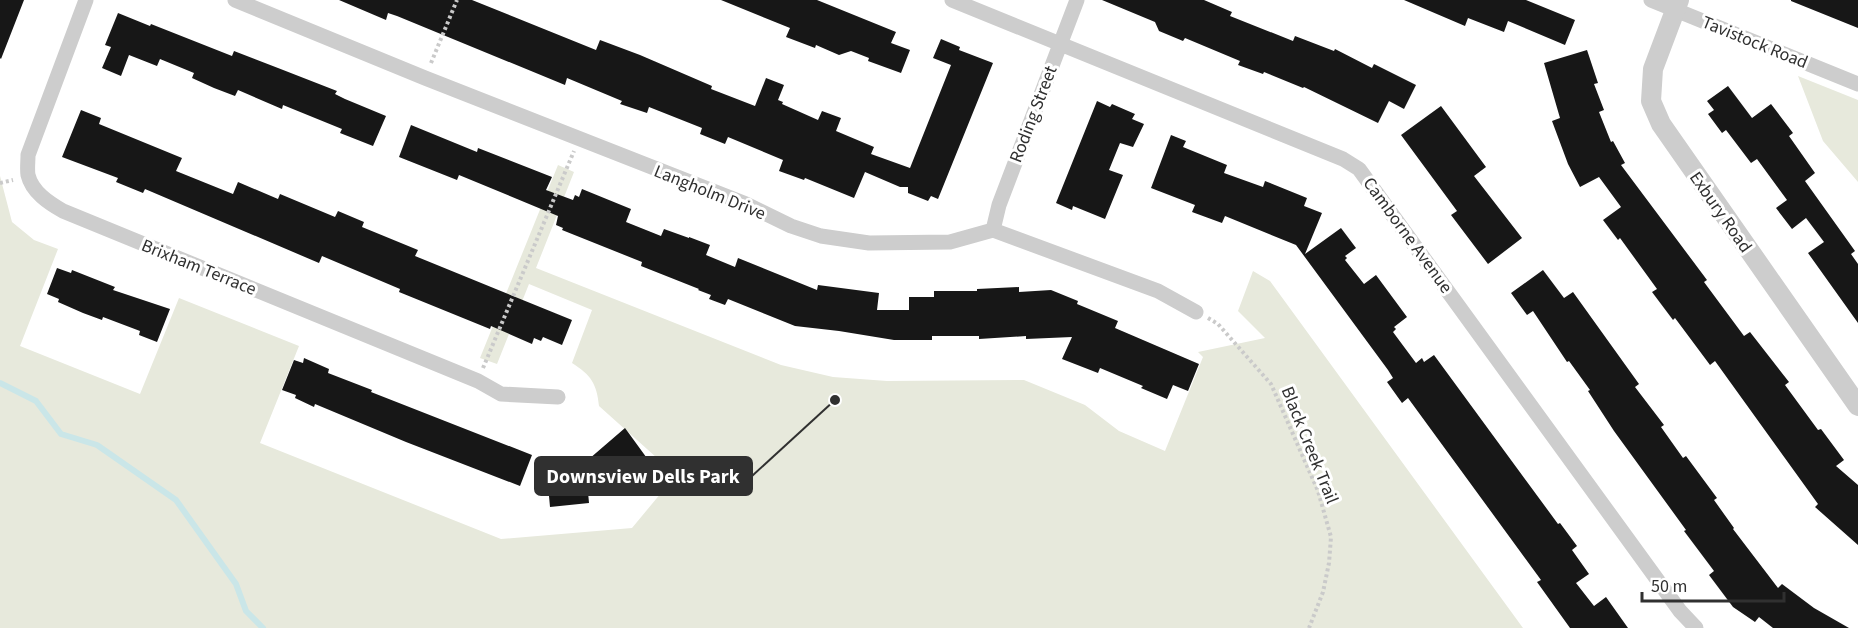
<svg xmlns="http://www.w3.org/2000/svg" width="1858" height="628" viewBox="0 0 1858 628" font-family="'Source Sans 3',sans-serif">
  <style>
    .green { fill: #e7e9dc }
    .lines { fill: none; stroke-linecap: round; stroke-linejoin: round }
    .stream { stroke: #cae6e8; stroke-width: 6 }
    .building { fill: #171717 }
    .path { stroke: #cacaca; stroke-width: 4; stroke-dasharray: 3 3; stroke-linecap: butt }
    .minor { stroke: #cdcdcd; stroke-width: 15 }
    .tertiary { stroke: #cdcdcd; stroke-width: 20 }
    .labels { text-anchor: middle; stroke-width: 6; stroke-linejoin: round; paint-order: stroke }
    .street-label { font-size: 18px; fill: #303030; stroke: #fff }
    .leader { fill: none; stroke: #303030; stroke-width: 2 }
    .callout-dot { fill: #303030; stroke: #fff; stroke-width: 2 }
    .callout { fill: #303030; stroke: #303030; stroke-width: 2 }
    .callout-label { font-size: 20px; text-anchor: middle; font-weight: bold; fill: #fff }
  </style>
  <rect width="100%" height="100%" fill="#fff"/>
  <path class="green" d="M 1798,76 L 1858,100 L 1858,182 L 1823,141 Z
    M 558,165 L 574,172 L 536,268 L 781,365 L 833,377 L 887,381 L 1024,380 L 1085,405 L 1119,431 L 1165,451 L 1203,357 L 1198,352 L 1265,338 L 1238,311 L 1253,271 L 1270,281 L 1523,628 L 0,628 L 0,176 L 12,222 L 34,240 L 58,249 L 20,346 L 140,394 L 179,298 L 299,346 L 260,443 L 501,539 L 632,528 L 676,475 L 599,406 C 597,384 591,375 572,363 L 592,310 L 529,284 L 497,364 L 480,358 Z"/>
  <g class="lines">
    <path class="stream" d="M 0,383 L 36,401 L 61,434 L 97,445 L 176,500 L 236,584 L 246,611 L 263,628"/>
  </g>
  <path class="building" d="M 0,0 L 24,0 L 1,59 L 0,58 Z
    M 339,0 L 472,0 L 596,50 L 600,40 L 640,55 L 712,86 L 711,89 L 755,106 L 766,78 L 784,85 L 778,100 L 783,102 L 782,104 L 818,120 L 822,111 L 841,118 L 836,131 L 874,147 L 871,154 L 910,168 L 951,65 L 933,58 L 941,39 L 960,47 L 959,50 L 993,63 L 938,199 L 931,196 L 928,201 L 908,193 L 908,187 L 900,187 L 865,172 L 854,198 L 805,178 L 804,180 L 779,171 L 783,160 L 728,137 L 725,144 L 700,134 L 702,128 L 649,107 L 647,113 L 620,104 L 622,101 L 567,78 L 565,85 L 397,16 L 388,13 L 386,20 Z
    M 721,0 L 817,0 L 896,32 L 891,43 L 910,50 L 901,73 L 868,61 L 869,58 L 851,51 L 839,55 L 816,45 L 815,48 L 786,37 L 790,28 Z
    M 1102,0 L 1204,0 L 1232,12 L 1230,16 L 1293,41 L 1295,36 L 1334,51 L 1335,49 L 1372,68 L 1374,64 L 1416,85 L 1404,109 L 1389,101 L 1378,123 L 1304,87 L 1303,88 L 1264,72 L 1263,74 L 1238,65 L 1240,61 L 1185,38 L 1183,41 L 1159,31 L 1155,22 Z
    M 1404,0 L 1526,0 L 1575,20 L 1565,45 L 1508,21 L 1504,32 L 1468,18 L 1465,26 Z
    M 1791,0 L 1858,0 L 1858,28 L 1791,1 Z
    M 118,13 L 150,26 L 151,24 L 232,56 L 234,51 L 278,68 L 337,91 L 335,94 L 345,99 L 386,116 L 373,146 L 340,133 L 342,129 L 283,105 L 282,109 L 238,90 L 235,96 L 214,88 L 192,78 L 194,73 L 160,59 L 157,66 L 129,55 L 121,76 L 102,68 L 111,47 L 105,45 Z
    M 1587,50 L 1598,83 L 1594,84 L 1604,110 L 1599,112 L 1611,142 L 1613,141 L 1625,163 L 1621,165 L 1707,280 L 1704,282 L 1744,336 L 1750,332 L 1789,382 L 1785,385 L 1818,430 L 1821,429 L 1844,460 L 1836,466 L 1858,485 L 1858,545 L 1815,507 L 1818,504 L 1715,361 L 1710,365 L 1675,318 L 1673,320 L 1652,292 L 1657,289 L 1620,238 L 1618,240 L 1603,220 L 1621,207 L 1599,177 L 1580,187 L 1568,164 L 1552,121 L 1560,118 L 1544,63 Z
    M 1728,86 L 1752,118 L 1771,104 L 1793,133 L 1789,136 L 1815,173 L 1805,181 L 1855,251 L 1851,254 L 1858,264 L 1858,323 L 1808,253 L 1824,242 L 1806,218 L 1792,229 L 1776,208 L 1787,200 L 1757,159 L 1751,163 L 1726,130 L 1722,133 L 1708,114 L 1714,110 L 1707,101 Z
    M 1097,101 L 1110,107 L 1112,104 L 1135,114 L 1132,119 L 1144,124 L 1133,147 L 1120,143 L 1109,170 L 1123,175 L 1105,219 L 1073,206 L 1072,210 L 1056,203 Z
    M 1441,106 L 1486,167 L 1474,176 L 1522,238 L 1488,264 L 1451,215 L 1457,211 L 1401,135 Z
    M 81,110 L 101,118 L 99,124 L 182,158 L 176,171 L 233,194 L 238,182 L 278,199 L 280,194 L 335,217 L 338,211 L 364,222 L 362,227 L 418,250 L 415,256 L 572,320 L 562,345 L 543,337 L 541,341 L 534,338 L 532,344 L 491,326 L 490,329 L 399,292 L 400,289 L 322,256 L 319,263 L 145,189 L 143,193 L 116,182 L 118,178 L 62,157 Z
    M 411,125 L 477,152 L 478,148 L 552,177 L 546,190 L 573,200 L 575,195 L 579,197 L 582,189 L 631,209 L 626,222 L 661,236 L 664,229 L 689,238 L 689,237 L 710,245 L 706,255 L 735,267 L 738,258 L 817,290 L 818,285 L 879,293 L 877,310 L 909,310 L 909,297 L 934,297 L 934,291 L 977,291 L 977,289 L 1019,287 L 1019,292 L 1051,290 L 1078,301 L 1077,304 L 1118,321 L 1115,328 L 1199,364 L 1188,391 L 1173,385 L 1167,399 L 1141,388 L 1143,386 L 1100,368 L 1098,373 L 1062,359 L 1072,337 L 1026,339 L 1026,336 L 979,339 L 979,336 L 932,336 L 932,340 L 894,340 L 839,331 L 795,326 L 728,299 L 725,305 L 709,299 L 711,295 L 698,290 L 699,289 L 641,266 L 642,262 L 562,230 L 563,228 L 556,225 L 558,216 L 459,175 L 457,180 L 399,157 Z
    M 1171,135 L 1186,141 L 1183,147 L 1227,165 L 1224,173 L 1263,187 L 1265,181 L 1307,198 L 1304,206 L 1322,213 L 1305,254 L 1341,228 L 1356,248 L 1345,256 L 1347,258 L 1345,260 L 1364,284 L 1376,275 L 1407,317 L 1394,327 L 1396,329 L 1393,332 L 1416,363 L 1422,358 L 1424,362 L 1434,355 L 1558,524 L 1560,523 L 1577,546 L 1572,550 L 1589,574 L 1576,583 L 1594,606 L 1606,597 L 1628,628 L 1570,628 L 1537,582 L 1541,580 L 1408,398 L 1402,403 L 1387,382 L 1393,378 L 1388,370 L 1296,245 L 1225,216 L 1222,223 L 1192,212 L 1195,205 L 1151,188 Z
    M 57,268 L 71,273 L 72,270 L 115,287 L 113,290 L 170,309 L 157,342 L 139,335 L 140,331 L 103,317 L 102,320 L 83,313 L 58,302 L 59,299 L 47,294 Z
    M 1543,270 L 1564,298 L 1573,292 L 1639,384 L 1635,387 L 1664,425 L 1661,427 L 1683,458 L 1686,456 L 1717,498 L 1714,500 L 1734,528 L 1733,529 L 1778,588 L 1782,584 L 1814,608 L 1849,628 L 1773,628 L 1759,617 L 1755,622 L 1733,607 L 1709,575 L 1714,571 L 1684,531 L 1686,530 L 1614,431 L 1588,391 L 1590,390 L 1569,361 L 1567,362 L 1533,311 L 1527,315 L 1511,293 Z
    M 304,358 L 329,369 L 328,373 L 372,390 L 371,392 L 532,455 L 520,486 L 406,442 L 315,404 L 314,407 L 295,398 L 296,395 L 282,390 L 294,360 L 303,363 Z
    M 625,428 L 649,461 L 629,478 L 622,469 L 604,484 L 604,491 L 588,492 L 589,503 L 550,507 L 546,463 L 589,459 Z"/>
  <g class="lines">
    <path class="path" d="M 431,63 L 457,0
      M 0,183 L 13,180
      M 1208,318 L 1218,324 L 1271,384 L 1318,491 L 1331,537 L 1329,563 L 1323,592 L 1309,628
      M 483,368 L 574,151"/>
    <path class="minor" d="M 86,0 L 28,155 C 28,162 27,169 28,175 C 32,192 49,203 63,211 L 478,381 L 501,394 L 558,397
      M 235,0 L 425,78 L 746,204 L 791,226 L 821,236 L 869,243 L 950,242 L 993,230 L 1158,291 L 1196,312
      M 952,0 L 1343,159 L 1359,169 L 1680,611 L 1696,628
      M 1651,0 L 1858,84
      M 993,230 L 999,205 L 1077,0"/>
    <path class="tertiary" d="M 1679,0 L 1653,69 L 1651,101 L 1661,124 L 1858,406"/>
  </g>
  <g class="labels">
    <g class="street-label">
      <text transform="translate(1755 42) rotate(22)" y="6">Tavistock Road</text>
      <text transform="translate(1033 114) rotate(-69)" y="6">Roding Street</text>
      <text transform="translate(710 192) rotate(22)" y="6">Langholm Drive</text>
      <text transform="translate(1721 212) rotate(55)" y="6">Exbury Road</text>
      <text transform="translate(1408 235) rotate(54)" y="6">Camborne Avenue</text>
      <text transform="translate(199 267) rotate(22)" y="6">Brixham Terrace</text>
      <text transform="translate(1310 445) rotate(68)" y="6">Black Creek Trail</text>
    </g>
  </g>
  <path class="leader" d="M835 400L752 476"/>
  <circle class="callout-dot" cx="835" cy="400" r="6"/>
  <rect class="callout" x="535" y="457" width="217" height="38" rx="6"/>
  <g class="callout-label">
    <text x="643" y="483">Downsview Dells Park</text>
  </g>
  <path d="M1642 592v9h142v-9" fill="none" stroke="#303030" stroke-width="3"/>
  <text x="1651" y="592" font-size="18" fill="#303030" stroke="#ffffff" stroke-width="4.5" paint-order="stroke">50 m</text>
</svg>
